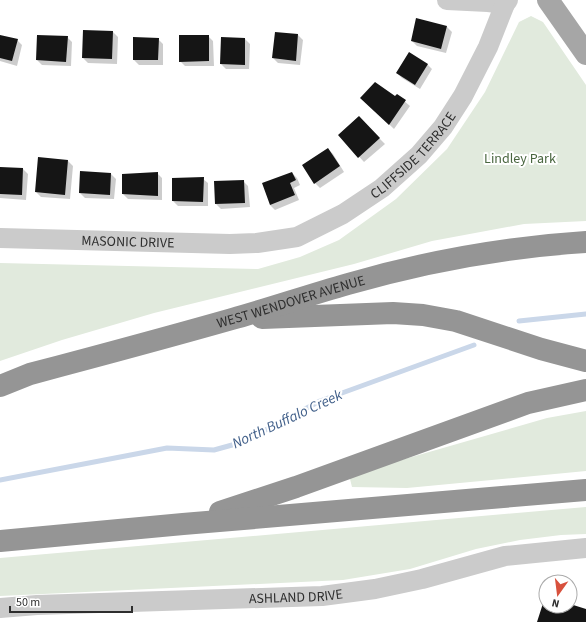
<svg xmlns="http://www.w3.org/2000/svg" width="586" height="622" viewBox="0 0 586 622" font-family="'Source Sans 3',sans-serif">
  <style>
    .green { fill: #e1eadd }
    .shadow { fill: #0003 }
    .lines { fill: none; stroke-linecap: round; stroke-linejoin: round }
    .stream { stroke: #cad7e9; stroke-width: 5 }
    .building { fill: #151515 }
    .minor { stroke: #cbcbcb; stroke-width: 20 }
    .major { stroke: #a6a6a6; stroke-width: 22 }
    .highway { stroke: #959595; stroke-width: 22 }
    .labels { text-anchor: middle; stroke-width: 4; stroke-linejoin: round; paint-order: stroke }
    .street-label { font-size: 14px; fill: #2e2e2e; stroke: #fff }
    .park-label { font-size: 14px; fill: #49663f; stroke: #fff }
    .water-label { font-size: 15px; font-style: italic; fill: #42608a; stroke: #fff }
  </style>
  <rect width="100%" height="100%" fill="#fff"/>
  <path class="green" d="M 531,16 L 543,22 L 586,85 L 586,221 L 524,224 L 432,241 L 354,264 L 154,313 L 62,340 L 0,361 L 0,263 L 258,269 L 300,257 L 339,240 L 396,199 L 447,149 L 485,92 L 519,22 Z
    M 586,411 L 586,471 L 407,488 L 352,487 L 349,475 L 547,418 Z
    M 586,507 L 586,534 L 561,535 L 520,540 L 476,549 L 410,569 L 343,580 L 0,596 L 0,558 Z"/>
  <path class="shadow" d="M 447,27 L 452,32 L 446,53 L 417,46 L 412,41 Z
    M 84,31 L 113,32 L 118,37 L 117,64 L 88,63 L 83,58 Z
    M 298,35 L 303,40 L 300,65 L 278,63 L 273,58 Z
    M 0,36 L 17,40 L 22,45 L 17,66 L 0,61 Z
    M 208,36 L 213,41 L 214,66 L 185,66 L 180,61 Z
    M 67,37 L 72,42 L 71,66 L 42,65 L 37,60 Z
    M 222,38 L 245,39 L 250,44 L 249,69 L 226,69 L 221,64 Z
    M 158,39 L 163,44 L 163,65 L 139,65 L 134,60 Z
    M 427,64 L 432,69 L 420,89 L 402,78 L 397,73 Z
    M 397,95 L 410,106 L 394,129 L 362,98 L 395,98 Z
    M 358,117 L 385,144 L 364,162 L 339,135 Z
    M 328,149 L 333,154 L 344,172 L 320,188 L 315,183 Z
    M 68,161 L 73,166 L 70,199 L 41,197 L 36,192 Z
    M 0,168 L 23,169 L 28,174 L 26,200 L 0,198 Z
    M 157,173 L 162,178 L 162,200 L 128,199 L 123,194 Z
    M 292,173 L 297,178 L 300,185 L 294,188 L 299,200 L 275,210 L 270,205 Z
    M 111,174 L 116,179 L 114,199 L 85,198 L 80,193 Z
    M 203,179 L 208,183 L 208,206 L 178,206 L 173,201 Z
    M 243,181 L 248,186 L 250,207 L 221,209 L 216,204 Z"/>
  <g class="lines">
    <path class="stream" d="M 519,321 L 586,314
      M 0,480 L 167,448 L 214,450 L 243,442 L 320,401 L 474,345"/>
  </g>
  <path class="building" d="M 416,18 L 447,26 L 441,49 L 411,41 Z
    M 83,30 L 113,31 L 112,59 L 82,58 Z
    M 275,32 L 298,34 L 296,61 L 272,58 Z
    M 0,35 L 18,39 L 12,61 L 0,58 Z
    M 37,35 L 68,36 L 66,62 L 36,60 Z
    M 179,35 L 209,35 L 209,61 L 179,62 Z
    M 133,37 L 159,38 L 158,60 L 133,60 Z
    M 221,37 L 245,38 L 245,65 L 220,64 Z
    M 409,52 L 428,64 L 415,85 L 396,73 Z
    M 375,82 L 395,96 L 397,94 L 406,100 L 389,125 L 360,98 Z
    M 359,116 L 380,138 L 358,158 L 338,135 Z
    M 328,148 L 340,166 L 314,184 L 302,165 Z
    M 38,157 L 68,160 L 65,195 L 35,192 Z
    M 0,167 L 23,168 L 22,195 L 0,194 Z
    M 80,171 L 111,173 L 110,195 L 79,193 Z
    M 158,172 L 158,196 L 122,194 L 122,174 Z
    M 292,172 L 296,180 L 290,183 L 295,195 L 270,205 L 262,183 Z
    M 204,177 L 203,202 L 172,201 L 172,178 Z
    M 244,180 L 245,203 L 215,204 L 214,181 Z
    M 546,594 L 546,606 L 570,606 L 570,604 L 586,609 L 586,622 L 537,622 Z"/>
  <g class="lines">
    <g class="minor">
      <path d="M 447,0 L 488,2 L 505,4"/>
      <path id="s1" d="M 0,238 L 230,244 L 257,243 L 297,237 L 343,214 L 382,188 L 419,155 L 443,127 L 463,96 L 488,47 L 505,4 L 508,0"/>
      <path id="s2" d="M 0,608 L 37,605 L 322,596 L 375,589 L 422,579 L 505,556 L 586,548"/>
    </g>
    <path class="major" d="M 548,0 L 586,54"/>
    <g class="highway">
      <path d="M 262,318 L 393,313 L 423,315 L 456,321 L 541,349 L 586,361"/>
      <path id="s3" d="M 0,386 L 30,374 C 98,356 165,338 232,319 C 271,308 309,295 348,284 C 424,262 507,247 586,242"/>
      <path d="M 220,512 L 296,487 L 528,403 L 586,390"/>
      <path d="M 0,541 L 183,524 L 586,490"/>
    </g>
  </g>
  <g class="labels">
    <g class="street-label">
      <text dy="5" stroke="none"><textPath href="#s1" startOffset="441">CLIFFSIDE TERRACE</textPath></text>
      <text dy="5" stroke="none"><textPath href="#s1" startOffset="128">MASONIC DRIVE</textPath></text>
      <text dy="5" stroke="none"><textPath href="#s3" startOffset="303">WEST WENDOVER AVENUE</textPath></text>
      <text dy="5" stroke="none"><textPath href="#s2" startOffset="296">ASHLAND DRIVE</textPath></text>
    </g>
    <g class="park-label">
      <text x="520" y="163">Lindley Park</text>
    </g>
    <g class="water-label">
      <text transform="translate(287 419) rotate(-25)" y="5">North Buffalo Creek</text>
    </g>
  </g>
  <g transform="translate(558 594) rotate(194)"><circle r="19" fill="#ffffff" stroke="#ababab"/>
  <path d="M0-3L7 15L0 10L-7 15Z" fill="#d8513d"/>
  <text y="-6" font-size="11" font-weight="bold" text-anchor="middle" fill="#2e2e2e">N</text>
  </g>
  <path d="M10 606v6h122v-6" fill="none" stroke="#2e2e2e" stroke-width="2"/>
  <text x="16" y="606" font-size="12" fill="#2e2e2e" stroke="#ffffff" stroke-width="3" paint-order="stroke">50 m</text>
</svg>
